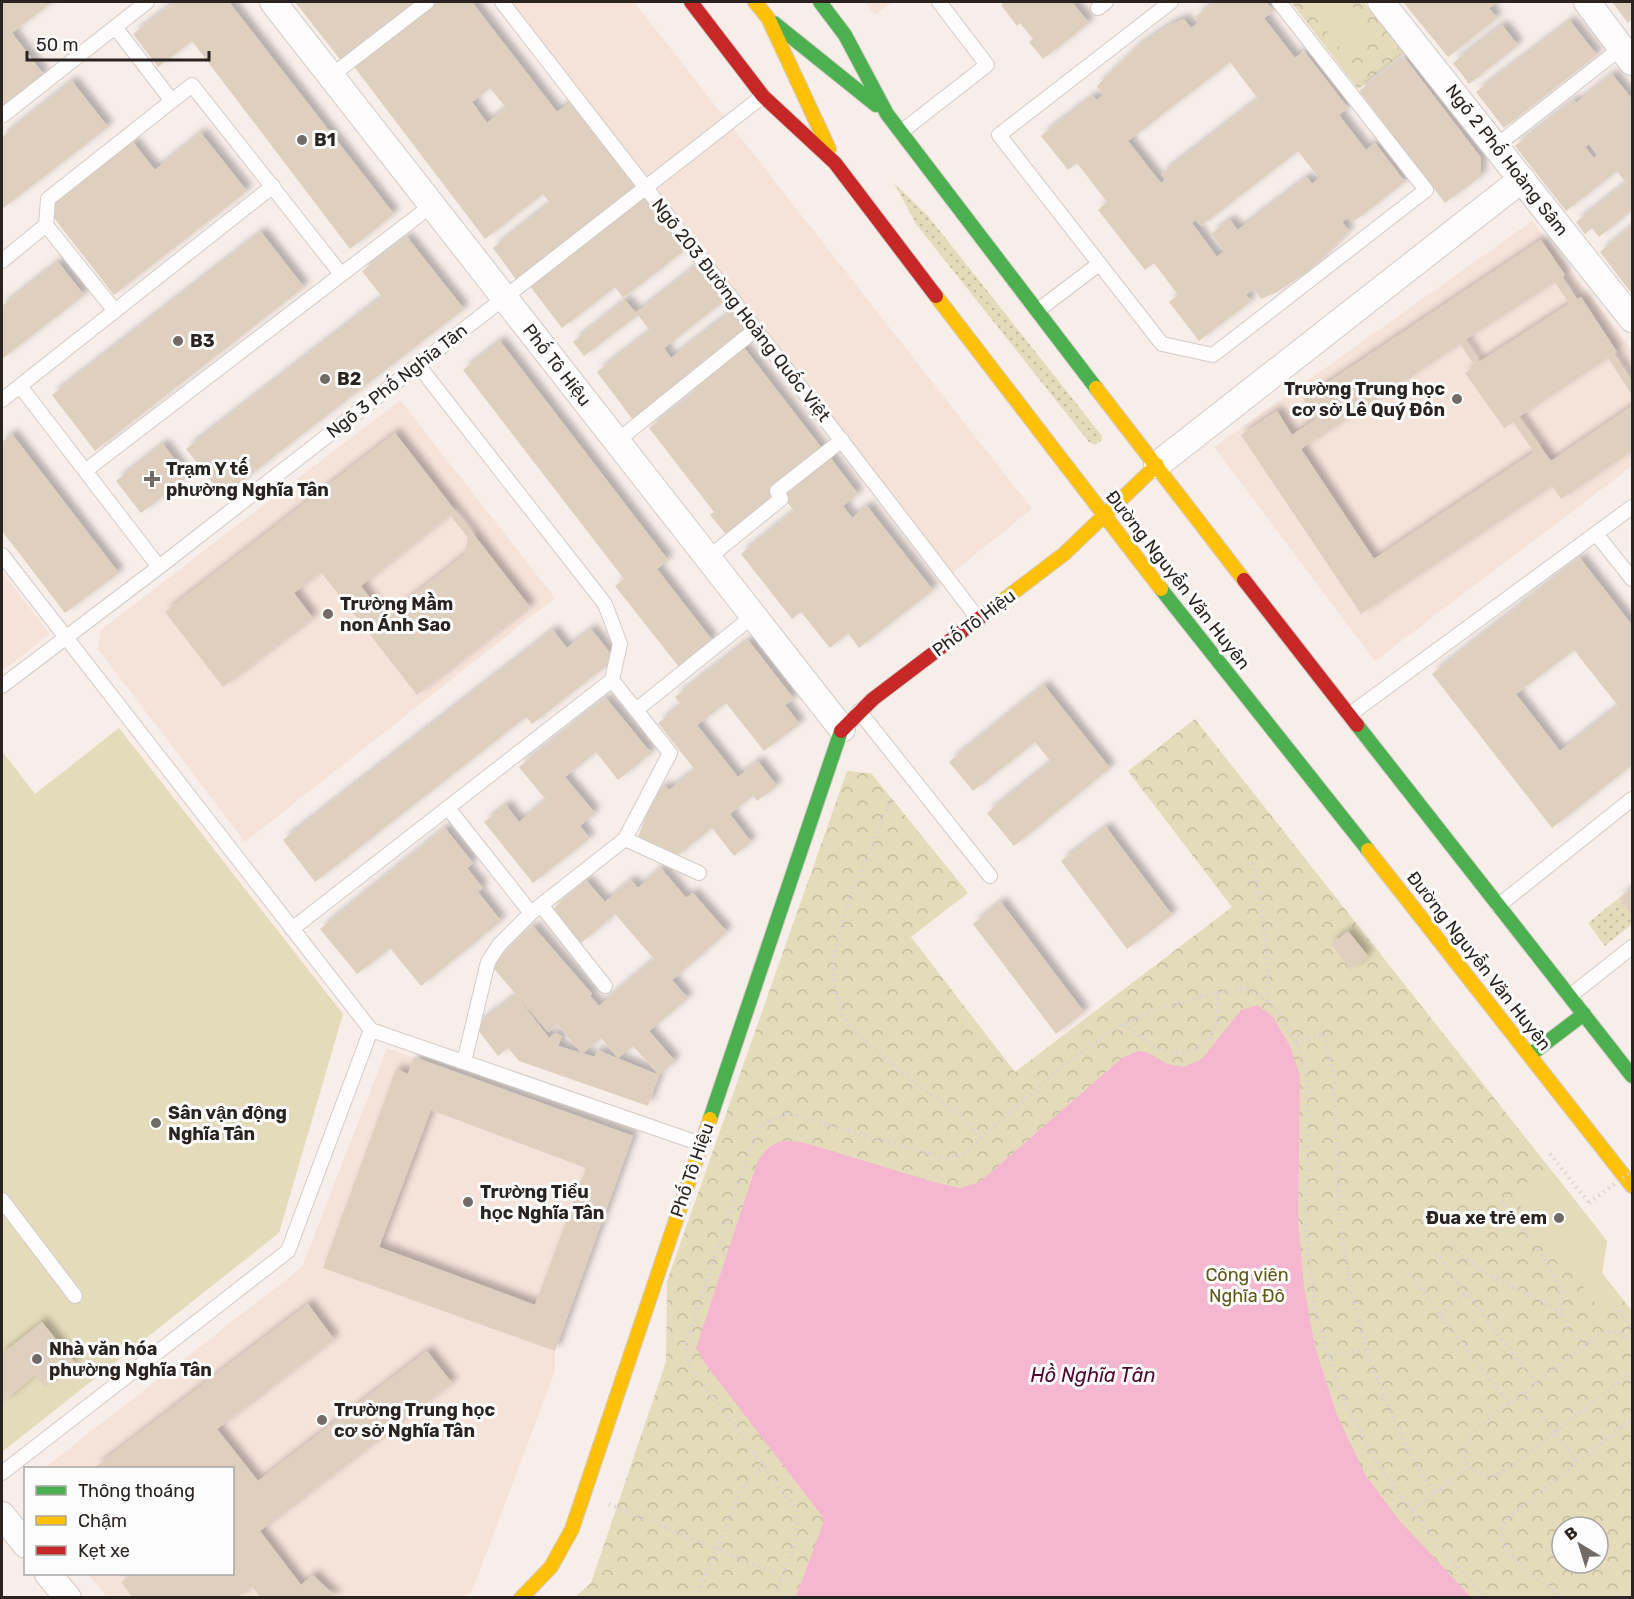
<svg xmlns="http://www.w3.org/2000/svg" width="1634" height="1599" viewBox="0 0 1634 1599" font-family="Rubik,sans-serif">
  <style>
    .built { fill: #f5e2d9 }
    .grass { fill: url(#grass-dots) }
    .park { fill: url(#park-crowns); fill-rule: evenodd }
    .pitch { fill: #e4dbba }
    .water { fill: #f5b7d0 }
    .building { fill: #decfbf; fill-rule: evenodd; filter: url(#shadow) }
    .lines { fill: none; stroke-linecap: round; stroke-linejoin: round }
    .lane-casing { stroke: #d3cbc7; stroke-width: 16 }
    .street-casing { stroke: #d3cbc7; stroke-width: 28 }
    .fast-casing { stroke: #d3cbc7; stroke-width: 16 }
    .slow-casing { stroke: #d3cbc7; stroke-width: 16 }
    .jam-casing { stroke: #d3cbc7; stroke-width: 16 }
    .path { stroke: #d8d4d3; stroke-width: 4; stroke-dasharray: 1.5 4.5; stroke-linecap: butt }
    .lane { stroke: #fefcfc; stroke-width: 14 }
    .street { stroke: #fefcfc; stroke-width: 26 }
    .fast { stroke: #4caf50; stroke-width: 14 }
    .slow { stroke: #ffc107; stroke-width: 14 }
    .jam { stroke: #c62828; stroke-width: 14 }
    .path-bridge { stroke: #d8d4d3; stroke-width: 4; stroke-dasharray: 1.5 4.5; stroke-linecap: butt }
    .poi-dot { fill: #726a66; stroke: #fdfdfd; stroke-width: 2 }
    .labels { text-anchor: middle; stroke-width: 6; stroke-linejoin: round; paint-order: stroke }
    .poi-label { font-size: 18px; font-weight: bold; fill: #2a2320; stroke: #fdfdfd; text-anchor: start }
    .street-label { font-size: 18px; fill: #2a2320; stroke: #fdfdfd }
    .park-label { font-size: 18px; fill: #605816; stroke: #fdfdfd }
    .water-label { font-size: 20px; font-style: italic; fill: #500531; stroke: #fdfdfd }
  </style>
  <defs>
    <pattern id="grass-dots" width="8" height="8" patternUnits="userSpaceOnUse" patternTransform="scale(1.5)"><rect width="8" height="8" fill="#e4dbba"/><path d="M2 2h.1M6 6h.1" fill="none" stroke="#c4bca0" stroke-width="1.8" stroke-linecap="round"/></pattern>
    <pattern id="park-crowns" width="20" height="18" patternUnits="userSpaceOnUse" patternTransform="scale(1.5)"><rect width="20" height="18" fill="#e4dbba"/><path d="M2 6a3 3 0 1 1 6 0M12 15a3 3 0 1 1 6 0" fill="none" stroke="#c4bca0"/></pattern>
    <filter id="shadow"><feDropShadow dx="5.5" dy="-5.5" stdDeviation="3" flood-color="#0004"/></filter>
  </defs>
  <rect width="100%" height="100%" fill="#f8eee9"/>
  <path class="built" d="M 508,2 L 634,2 L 1032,509 L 952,573 Z
    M 865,2 L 892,2 L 875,15 Z
    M 1532,221 L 1632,350 L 1632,466 L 1375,661 L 1214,447 Z
    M 400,400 L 555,598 L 245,842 L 98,649 L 101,630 Z
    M 2,572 L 50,634 L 2,671 Z
    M 387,1048 L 633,1136 L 555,1351 L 555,1371 L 472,1591 L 463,1597 L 107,1597 L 88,1574 L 232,1574 L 232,1468 L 44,1468 L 302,1267 Z"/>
  <path class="grass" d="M 894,183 L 928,216 L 1102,436 L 1101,441 L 1095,445 L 1089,442 L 916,224 Z
    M 1619,898 L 1632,916 L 1632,924 L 1605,946 L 1588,923 Z"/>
  <path class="park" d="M 1291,2 L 1364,2 L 1404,53 L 1358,89 Z
    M 1195,719 L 1607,1241 L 1602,1273 L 1632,1311 L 1632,1597 L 574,1598 L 591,1583 L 666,1362 L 667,1281 L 847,771 L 871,773 L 968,893 L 911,937 L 1015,1072 L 1232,907 L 1128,771 ZM 1562,1527 L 1598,1527 L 1598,1563 L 1562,1563 Z"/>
  <path class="pitch" d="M 1304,2 L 1349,2 L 1372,31 L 1344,53 Z
    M 119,728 L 343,1014 L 279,1233 L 2,1452 L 2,751 L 35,794 Z
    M 1548,1166 L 1607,1241 L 1602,1273 L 1623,1300 L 1605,1315 L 1511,1194 Z"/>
  <path class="water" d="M 1258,1005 L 1273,1017 L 1289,1044 L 1300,1075 L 1298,1220 L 1304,1286 L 1315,1347 L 1337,1415 L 1365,1474 L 1398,1519 L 1471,1597 L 796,1597 L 820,1532 L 823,1523 L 822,1516 L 704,1362 L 696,1348 L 758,1160 C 773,1140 781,1139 805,1143 L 937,1183 L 960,1188 L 980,1182 L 1122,1058 L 1138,1051 L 1149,1053 L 1167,1064 L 1184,1067 L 1202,1059 L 1241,1010 Z"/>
  <path class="building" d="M 2,2 L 52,2 L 12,33 L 44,75 L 2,108 Z
    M 175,2 L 229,2 L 394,214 L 350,249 L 192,41 L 158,67 L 133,34 Z
    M 295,2 L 423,2 L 343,63 Z
    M 432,2 L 472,2 L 557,112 L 571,102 L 638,189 L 518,282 L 493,248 L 550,203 L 543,194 L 485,239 L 352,64 ZM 490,88 L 506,108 L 487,123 L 472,102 Z
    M 1004,2 L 1072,2 L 1089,23 L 1043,59 L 1029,42 L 1033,39 L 1020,23 L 1017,26 L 1001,5 Z
    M 1215,2 L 1266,2 L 1274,11 L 1264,18 L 1295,58 L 1304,51 L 1348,108 L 1339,115 L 1366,150 L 1375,143 L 1405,182 L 1353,222 L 1349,217 L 1342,222 L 1349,231 L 1310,270 L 1277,292 L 1261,299 L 1254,289 L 1246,295 L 1251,301 L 1199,341 L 1169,302 L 1178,295 L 1154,263 L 1145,270 L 1098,210 L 1107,202 L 1077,163 L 1068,170 L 1041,136 L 1093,96 L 1097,100 L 1103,95 L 1097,86 L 1136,48 L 1168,26 L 1184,19 L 1191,28 L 1199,22 L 1195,17 ZM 1230,62 L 1258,99 L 1161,174 L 1165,180 L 1161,183 L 1128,141 ZM 1298,151 L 1319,178 L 1312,184 L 1307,177 L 1238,230 L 1230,220 L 1211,234 L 1224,251 L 1217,257 L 1192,223 L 1196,220 L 1201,226 Z
    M 1403,2 L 1498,2 L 1489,8 L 1497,18 L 1448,57 Z
    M 1612,2 L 1632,2 L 1632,19 L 1628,23 Z
    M 1570,21 L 1597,55 L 1504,128 L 1476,92 Z
    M 1502,25 L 1518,45 L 1469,84 L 1453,63 Z
    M 1404,57 L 1481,158 L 1481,176 L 1445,203 L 1359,91 Z
    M 1612,74 L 1632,99 L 1632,210 L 1599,237 L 1592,228 L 1585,234 L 1576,222 L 1626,183 L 1617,171 L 1566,211 L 1515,146 L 1574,100 L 1576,103 ZM 1589,144 L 1597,155 L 1594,158 L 1585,147 Z
    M 72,81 L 108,127 L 2,209 L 2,137 Z
    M 201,133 L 247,191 L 114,295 L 47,209 L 133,142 L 155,170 Z
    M 644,198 L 685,250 L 623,298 L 615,287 L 562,328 L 530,286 Z
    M 1632,226 L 1632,294 L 1600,252 Z
    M 261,232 L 304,287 L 95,451 L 52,395 Z
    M 407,237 L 464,309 L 223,496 L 186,449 L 382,297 L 362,271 Z
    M 1541,240 L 1565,275 L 1562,277 L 1577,299 L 1581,297 L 1617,352 L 1614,354 L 1632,382 L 1632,395 L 1608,358 L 1519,417 L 1551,461 L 1632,406 L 1632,451 L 1561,499 L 1552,486 L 1361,614 L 1241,435 L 1277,411 L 1292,435 L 1316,419 L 1303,399 ZM 1555,282 L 1569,304 L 1479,362 L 1465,340 ZM 1460,344 L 1475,366 L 1465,373 L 1504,428 L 1513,422 L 1534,452 L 1374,559 L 1301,449 Z
    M 58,262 L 84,295 L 2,359 L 2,306 Z
    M 697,265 L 724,301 L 664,348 L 671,358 L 732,311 L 748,331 L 633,420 L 597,372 L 650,331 L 638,315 L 584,356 L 573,342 L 625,300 L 636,313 Z
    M 500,341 L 668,560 L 657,569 L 713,641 L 679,667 L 615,586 L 624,579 L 463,370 Z
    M 742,345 L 824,451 L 779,499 L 729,538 L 710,515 L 714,512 L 649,428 L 696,392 L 691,385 Z
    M 395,433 L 530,607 L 417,695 L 321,572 L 294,593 L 313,618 L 223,687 L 165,612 ZM 450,515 L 468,538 L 464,555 L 385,618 L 361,586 Z
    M 12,434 L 119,573 L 65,613 L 2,531 L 2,442 Z
    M 163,444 L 188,477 L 141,513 L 116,481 Z
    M 827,453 L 858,494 L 843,506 L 852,518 L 867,506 L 933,590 L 859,648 L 848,633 L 830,648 L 801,612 L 792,619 L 741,554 L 794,511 L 779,491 Z
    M 1580,558 L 1632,625 L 1632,765 L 1552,828 L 1432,674 ZM 1574,650 L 1618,706 L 1560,751 L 1516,694 Z
    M 591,629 L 615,659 L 532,724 L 526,717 L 315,882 L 283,840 L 553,630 L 567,648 Z
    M 748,640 L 794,699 L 785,705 L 800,724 L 764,751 L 726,703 L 697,725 L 738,777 L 758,761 L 777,786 L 757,801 L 753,796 L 730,814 L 751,842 L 734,856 L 712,828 L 680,853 L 678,858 L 638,837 L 648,811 L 642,804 L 665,786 L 669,790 L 695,770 L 658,723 L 681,705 L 675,697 Z
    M 1044,685 L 1110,768 L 1014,846 L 987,813 L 1051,762 L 1035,742 L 973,791 L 949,762 Z
    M 606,698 L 651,753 L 618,780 L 596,752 L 565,777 L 595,813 L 580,826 L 590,838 L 533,883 L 484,822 L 506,805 L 519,822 L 546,800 L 519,767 Z
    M 1106,827 L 1172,915 L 1127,949 L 1061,861 Z
    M 445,828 L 473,863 L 467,868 L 483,888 L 478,892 L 501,921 L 421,986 L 390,948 L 357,974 L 320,929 Z
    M 661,868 L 686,898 L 693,893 L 727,932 L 672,980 L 688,998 L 649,1031 L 675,1061 L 659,1075 L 633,1046 L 618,1058 L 601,1038 L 582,1054 L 557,1024 L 548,1032 L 490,964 L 533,926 L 592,994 L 590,996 L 599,1006 L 654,959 L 615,914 L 581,943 L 552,910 L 586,880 L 605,902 L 631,880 L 638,888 Z
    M 1632,888 L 1632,916 L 1619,898 Z
    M 1001,902 L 1084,1012 L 1056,1034 L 973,924 Z
    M 1348,931 L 1368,956 L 1351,970 L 1331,944 Z
    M 516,995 L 549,1038 L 555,1033 L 562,1036 L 558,1046 L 595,1057 L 597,1050 L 659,1075 L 648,1106 L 519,1061 L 508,1048 L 498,1056 L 475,1026 Z
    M 414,1057 L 633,1136 L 555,1351 L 323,1268 L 396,1069 L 408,1074 ZM 431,1110 L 586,1168 L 535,1305 L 379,1247 Z
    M 308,1304 L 334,1339 L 217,1429 L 258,1481 L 427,1351 L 452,1383 L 260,1531 L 301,1585 L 313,1575 L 337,1598 L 261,1598 L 252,1586 L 237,1598 L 133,1598 L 121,1582 L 132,1574 L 232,1574 L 232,1468 L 94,1468 Z
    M 42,1322 L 75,1363 L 45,1387 L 35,1375 L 2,1403 L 2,1354 Z"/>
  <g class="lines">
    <g class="lane-casing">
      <path id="lane" d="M 502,2 C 661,208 821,412 979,620
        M 1171,2 L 999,135 L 1162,344 L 1213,355 L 1426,190 L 1279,2
        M 1098,8 L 1106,2
        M 115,27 L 172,101
        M 331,76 L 427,2
        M 2,116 L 147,2
        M 901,132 L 987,65 L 939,2
        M 1496,146 L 1621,48
        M 46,225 L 115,311
        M 2,261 L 46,225 L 48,199 L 192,85 L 341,274
        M 1037,311 L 1099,264
        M 418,365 L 605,604 L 620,644 L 612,680
        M 20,386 L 159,567
        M 2,400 L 273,186
        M 617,441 L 755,330
        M 85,471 L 432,205
        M 1597,535 L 1632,579
        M 2,555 L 371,1030 L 701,1144
        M 708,558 L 781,499 L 777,491 L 842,440
        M 2,686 L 159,567 L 763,96
        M 859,711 L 990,876
        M 1349,715 L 1632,507
        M 448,808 L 531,913
        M 625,839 L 699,873
        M 541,905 L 605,986
        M 1498,906 L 1632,799
        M 292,929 L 612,680 L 636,710
        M 1570,996 L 1632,947
        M 464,1062 L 488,962 L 499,945 L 531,913 L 625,839 L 670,753 L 636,710 L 753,616
        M 2,1200 L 75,1296
        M 2,1473 L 288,1251 L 371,1030"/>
    </g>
    <g class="street-casing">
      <path id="street" d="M 273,2 L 842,729
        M 1381,2 L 1632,319
        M 1587,2 L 1632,62
        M 1157,465 L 1522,179
        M 2,1515 L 26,1545
        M 48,1574 L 68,1598"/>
    </g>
    <g class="fast-casing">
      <path id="fast" d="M 820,2 L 845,35 L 887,114 L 1096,388
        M 774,23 L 876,105
        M 1161,589 L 1368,850
        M 1357,725 L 1632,1076
        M 1530,1055 L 1584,1014
        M 710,1119 L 841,731"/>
    </g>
    <g class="slow-casing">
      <path id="slow" d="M 755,2 L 768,18 L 829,149
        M 936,296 L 1161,589
        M 1096,388 L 1244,580
        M 985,614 L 1064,554 L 1157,465
        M 1368,850 L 1632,1186
        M 521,1598 L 551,1567 L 572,1529 L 710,1119"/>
    </g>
    <g class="jam-casing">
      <path id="jam" d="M 691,2 L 763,96 L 835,163 L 936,296
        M 1244,580 L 1357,725
        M 841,731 L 873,699 L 985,614"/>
    </g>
    <path class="path" d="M 891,798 L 844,914 L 834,957 L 835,988 L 843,1017 L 860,1037 L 917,1085 L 947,1105 L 963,1118 L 980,1139
      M 1252,863 C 1263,912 1269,951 1268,1001
      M 1125,1024 C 1147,1042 1171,1065 1199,1046 C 1206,1042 1214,1034 1217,1025 C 1219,1016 1217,1002 1217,992
      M 1297,1043 L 1323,1033 L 1333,1072 L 1340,1222 L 1352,1296 L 1371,1362 L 1390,1410 L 1411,1455 L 1435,1494
      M 1550,1154 L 1589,1203
      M 1502,1201 C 1522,1227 1543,1254 1558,1284 C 1563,1295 1560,1305 1563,1316 C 1565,1328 1578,1338 1586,1345
      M 1450,1242 C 1471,1266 1489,1276 1518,1290 C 1533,1298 1550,1303 1562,1316
      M 1436,1253 L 1536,1384
      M 1409,1274 L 1509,1404
      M 1615,1306 L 1632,1328
      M 1440,1314 L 1467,1293
      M 1632,1340 L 1620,1332 L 1604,1332 C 1580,1346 1559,1366 1537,1383 C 1518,1397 1486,1418 1471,1435 C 1451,1458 1479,1486 1505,1471 L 1632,1372
      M 1329,1356 L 1367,1349
      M 1524,1393 L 1578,1462
      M 609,1504 L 783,1577
      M 1412,1511 L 1469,1466
      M 696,1598 L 739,1495 L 750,1478 L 765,1466
      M 775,1598 L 796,1540 L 797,1511 L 689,1365 L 686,1342 L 759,1125 L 787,1113 L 944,1158 L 961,1156 L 1061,1067 L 1104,1036 L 1125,1024 L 1155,1010 L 1217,992 L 1248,989 L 1268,1002 L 1278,1012 L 1297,1043 L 1307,1077 L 1308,1157 L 1305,1220 L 1315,1309 L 1340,1392 L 1372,1454 L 1401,1497 L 1446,1553 L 1486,1598
      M 1563,1598 C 1545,1583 1491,1552 1503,1525 C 1505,1520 1512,1515 1516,1511 L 1632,1419"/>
    <use href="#lane" class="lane"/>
    <use href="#street" class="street"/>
    <use href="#fast" class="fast"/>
    <use href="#slow" class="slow"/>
    <use href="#jam" class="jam"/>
    <path class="path-bridge" d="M 1589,1203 L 1632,1171"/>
  </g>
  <g class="poi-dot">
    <circle cx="302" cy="140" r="6"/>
    <circle cx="178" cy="341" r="6"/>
    <circle cx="325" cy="379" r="6"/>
    <circle cx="1457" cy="399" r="6"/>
    <path d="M149 470h6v6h6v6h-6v6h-6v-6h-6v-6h6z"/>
    <circle cx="328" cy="614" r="6"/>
    <circle cx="156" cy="1123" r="6"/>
    <circle cx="468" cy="1202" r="6"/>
    <circle cx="1559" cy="1218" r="6"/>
    <circle cx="37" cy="1359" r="6"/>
    <circle cx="322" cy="1420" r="6"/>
  </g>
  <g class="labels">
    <g class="poi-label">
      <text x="314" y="146">B1</text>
      <text x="190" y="347">B3</text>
      <text x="337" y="385">B2</text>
      <text x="1445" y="395" text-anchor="end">Trường Trung học<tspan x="1445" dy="21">cơ sở Lê Quý Đôn</tspan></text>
      <text x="166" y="475">Trạm Y tế<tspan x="166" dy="21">phường Nghĩa Tân</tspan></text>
      <text x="340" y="610">Trường Mầm<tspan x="340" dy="21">non Ánh Sao</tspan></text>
      <text x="168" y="1119">Sân vận động<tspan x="168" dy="21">Nghĩa Tân</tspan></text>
      <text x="480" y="1198">Trường Tiểu<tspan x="480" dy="21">học Nghĩa Tân</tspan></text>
      <text x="1547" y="1224" text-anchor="end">Đua xe trẻ em</text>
      <text x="49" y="1355">Nhà văn hóa<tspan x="49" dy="21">phường Nghĩa Tân</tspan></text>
      <text x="334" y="1416">Trường Trung học<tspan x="334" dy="21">cơ sở Nghĩa Tân</tspan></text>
    </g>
    <g class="street-label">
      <text transform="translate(1507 160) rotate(52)" y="6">Ngõ 2 Phố Hoàng Sâm</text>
      <text transform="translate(741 310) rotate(52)" y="6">Ngõ 203 Đường Hoàng Quốc Việt</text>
      <text transform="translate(557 365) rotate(52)" y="6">Phố Tô Hiệu</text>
      <text transform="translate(397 381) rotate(-38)" y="6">Ngõ 3 Phố Nghĩa Tân</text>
      <text transform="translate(1178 580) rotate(52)" y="6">Đường Nguyễn Văn Huyên</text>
      <text transform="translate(974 623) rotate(-37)" y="6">Phố Tô Hiệu</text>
      <text transform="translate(1479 961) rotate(52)" y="6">Đường Nguyễn Văn Huyên</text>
      <text transform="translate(692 1170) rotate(-71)" y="6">Phố Tô Hiệu</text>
    </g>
    <g class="park-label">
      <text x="1247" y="1281">Công viên<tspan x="1247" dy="21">Nghĩa Đô</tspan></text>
    </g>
    <g class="water-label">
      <text x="1093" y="1382">Hồ Nghĩa Tân</text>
    </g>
  </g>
  <rect width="1634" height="1599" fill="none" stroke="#2a2320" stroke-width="6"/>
  <rect x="24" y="1467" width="210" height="108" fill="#fdfdfd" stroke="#a9a6a5" stroke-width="1.5"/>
  <rect x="36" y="1486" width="30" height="9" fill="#4caf50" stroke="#a9a6a5" stroke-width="1.5"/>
  <text x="78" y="1497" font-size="18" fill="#2a2320">Thông thoáng</text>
  <rect x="36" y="1516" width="30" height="9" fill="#ffc107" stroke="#a9a6a5" stroke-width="1.5"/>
  <text x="78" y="1527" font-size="18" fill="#2a2320">Chậm</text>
  <rect x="36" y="1546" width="30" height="9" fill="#c62828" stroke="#a9a6a5" stroke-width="1.5"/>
  <text x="78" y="1557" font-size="18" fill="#2a2320">Kẹt xe</text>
  <g transform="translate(1580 1545) rotate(322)"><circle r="28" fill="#fdfdfd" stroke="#a9a6a5" stroke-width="1.5"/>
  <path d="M0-4.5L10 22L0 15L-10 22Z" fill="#726a66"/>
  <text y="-9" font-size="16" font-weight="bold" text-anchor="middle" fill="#2a2320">B</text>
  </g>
  <path d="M27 51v9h182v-9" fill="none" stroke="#2a2320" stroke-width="3"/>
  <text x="36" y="51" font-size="18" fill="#2a2320" stroke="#fdfdfd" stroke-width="4.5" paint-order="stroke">50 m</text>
</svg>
